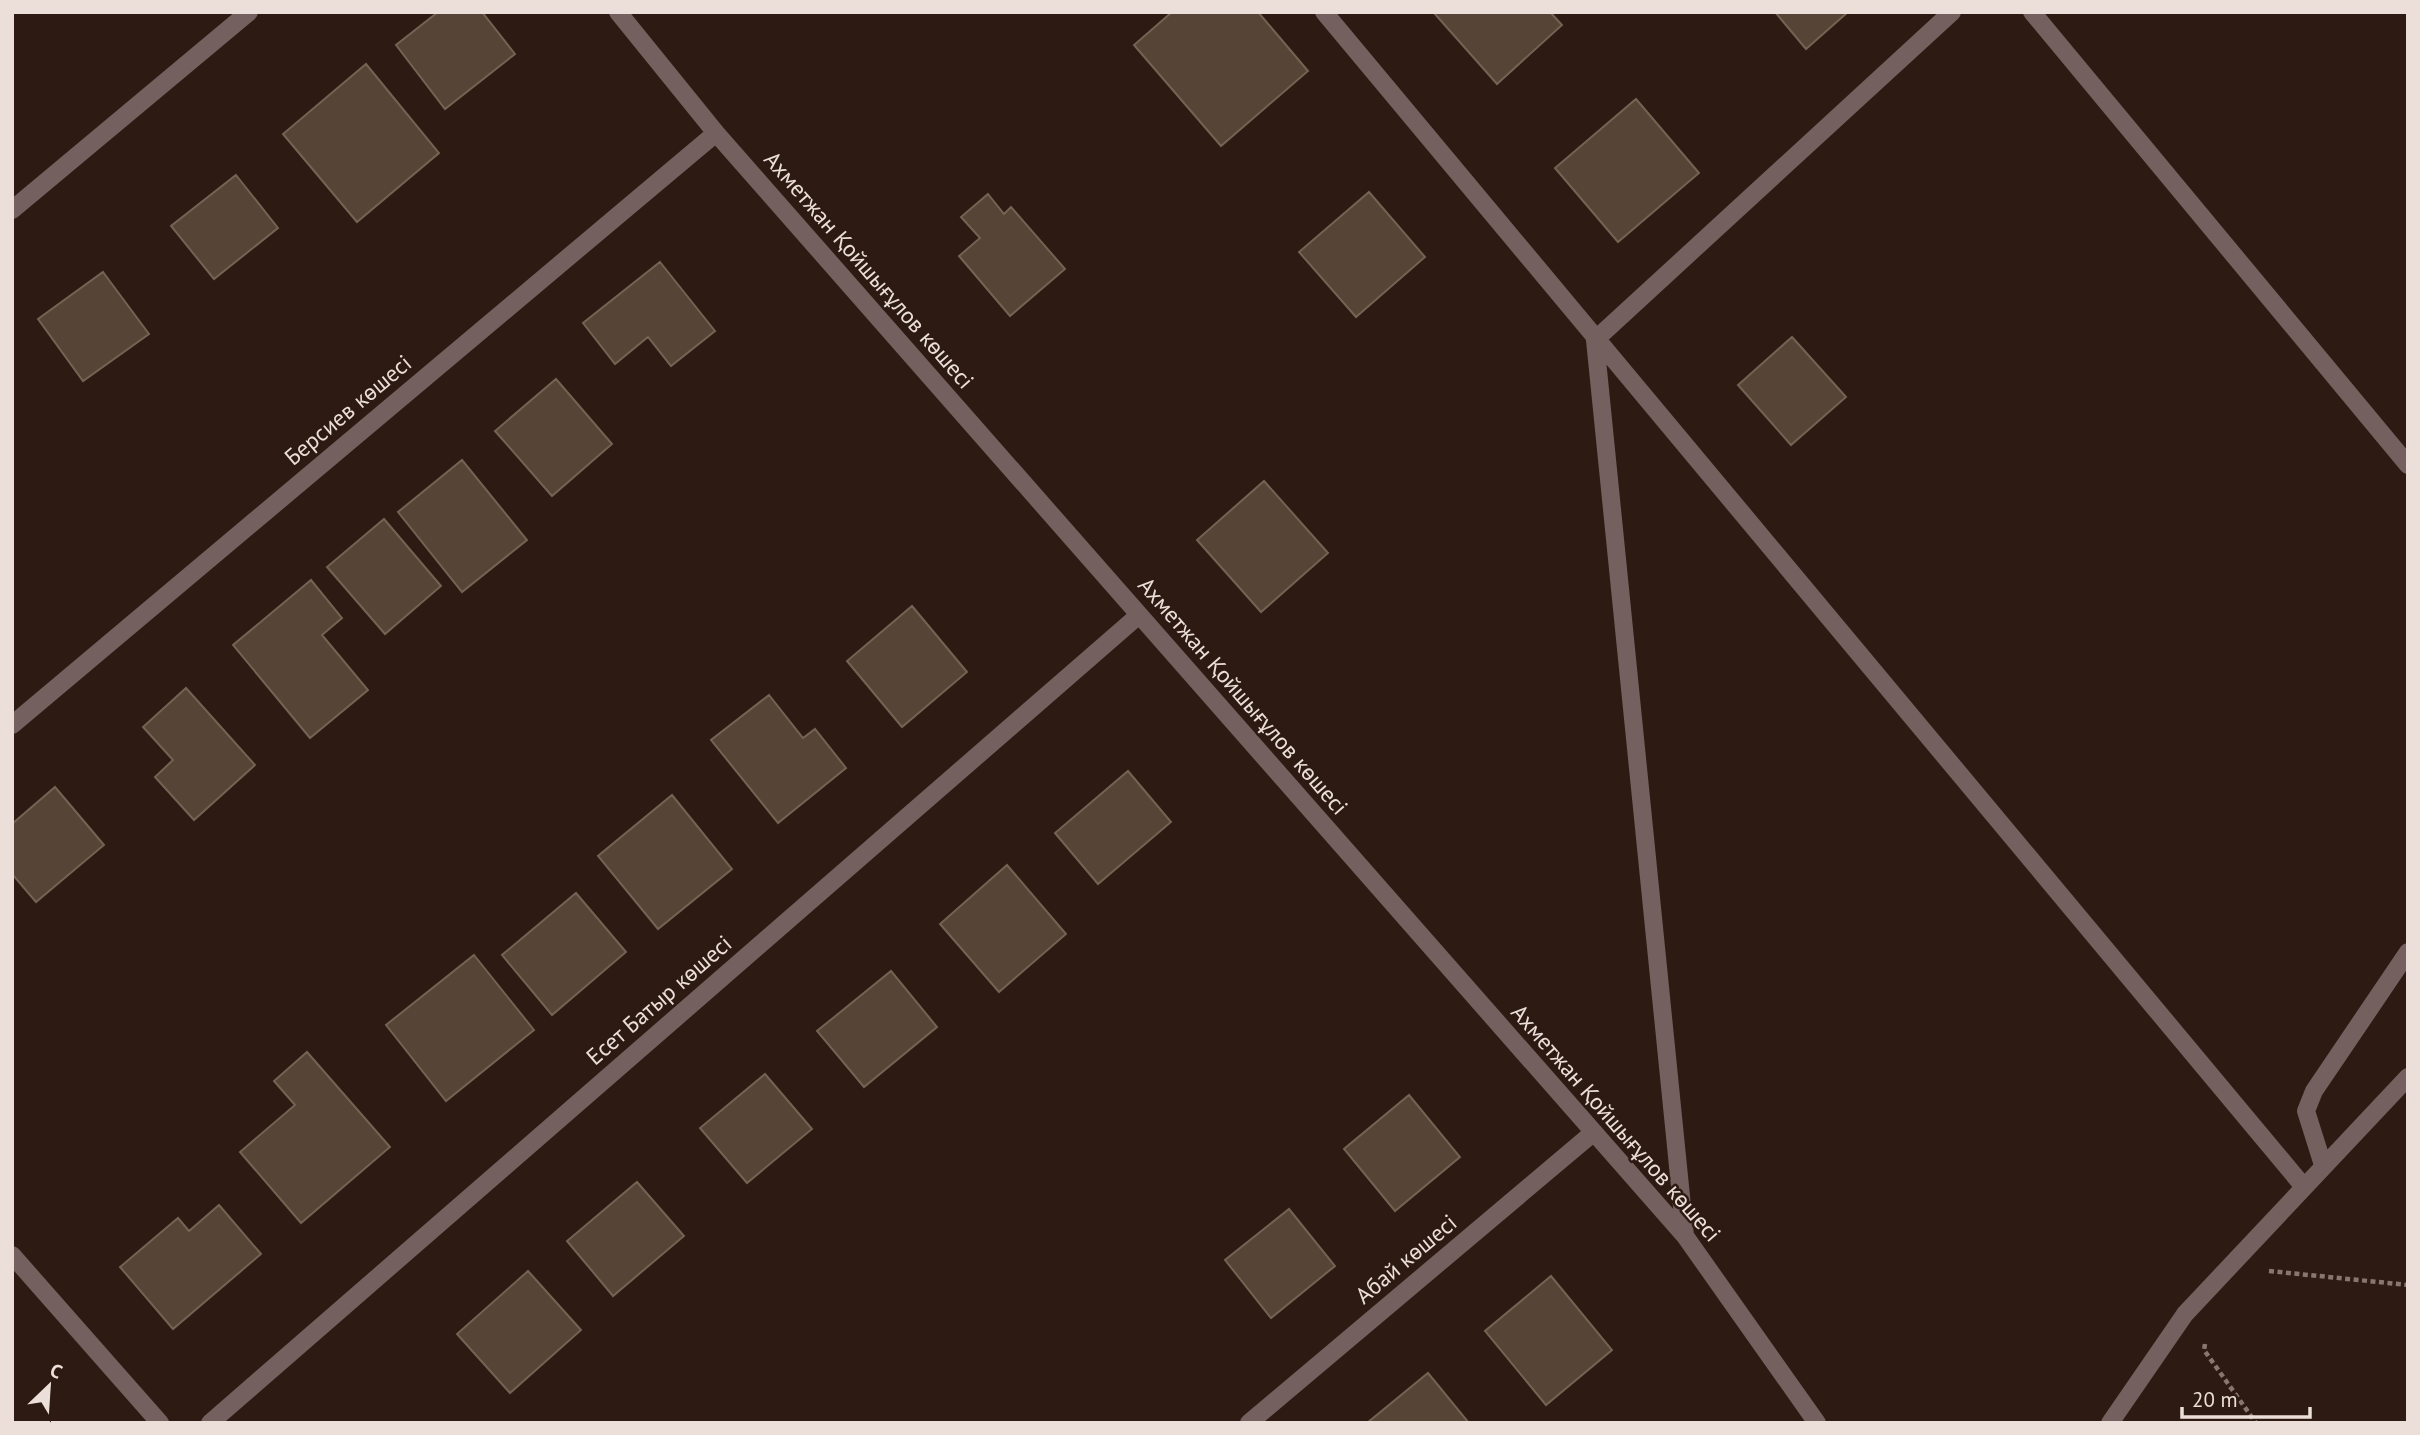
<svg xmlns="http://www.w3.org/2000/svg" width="2420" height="1435" viewBox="0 0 2420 1435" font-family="'PT Sans',sans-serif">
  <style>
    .building { fill: #564537; stroke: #746253; stroke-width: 2 }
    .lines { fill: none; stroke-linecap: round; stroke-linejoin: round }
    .path { stroke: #877770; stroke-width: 4.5; stroke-dasharray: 5 3.5; stroke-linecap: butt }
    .minor { stroke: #73605f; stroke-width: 18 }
    .labels { text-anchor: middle; stroke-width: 5; stroke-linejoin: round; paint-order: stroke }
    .street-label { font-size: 23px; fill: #ecdfd9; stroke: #2c1a13 }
  </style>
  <rect width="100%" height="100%" fill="#2c1a13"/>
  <path class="building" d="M 438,12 L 482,12 L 515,54 L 445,109 L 396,45 Z
    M 1172,12 L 1258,12 L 1308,71 L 1221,146 L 1134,45 Z
    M 1550,12 L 1562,25 L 1497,84 L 1434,13 Z
    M 1775,12 L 1848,12 L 1806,49 Z
    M 366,64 L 439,153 L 357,222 L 283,134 Z
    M 1636,99 L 1699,173 L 1618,242 L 1555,168 Z
    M 236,175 L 278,228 L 214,279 L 171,226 Z
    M 1369,192 L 1425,257 L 1356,317 L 1299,252 Z
    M 988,194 L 1004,214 L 1011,207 L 1065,269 L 1010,316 L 959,256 L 980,238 L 961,217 Z
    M 660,262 L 715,331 L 671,366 L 648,337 L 615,364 L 583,323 Z
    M 103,272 L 149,334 L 83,381 L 38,319 Z
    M 1792,337 L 1846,397 L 1791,445 L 1738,385 Z
    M 556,379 L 612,444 L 552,496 L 495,431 Z
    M 462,460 L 527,540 L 462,592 L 398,512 Z
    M 1264,481 L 1328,553 L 1261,612 L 1197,540 Z
    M 384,519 L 441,586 L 385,634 L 327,567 Z
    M 311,580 L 342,618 L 322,635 L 368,690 L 310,738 L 233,645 Z
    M 912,606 L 967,672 L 902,727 L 847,661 Z
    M 186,688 L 255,765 L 194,820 L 155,777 L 173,760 L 143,727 Z
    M 769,695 L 803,738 L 815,729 L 846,768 L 778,823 L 711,740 Z
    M 1128,771 L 1171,822 L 1098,884 L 1055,833 Z
    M 55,787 L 104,845 L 36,902 L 12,874 L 12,824 Z
    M 672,795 L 732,869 L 658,929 L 598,856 Z
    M 1007,865 L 1066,934 L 999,992 L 940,924 Z
    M 576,893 L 626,952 L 552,1015 L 502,955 Z
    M 474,955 L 534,1030 L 446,1101 L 386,1025 Z
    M 891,971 L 937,1027 L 864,1087 L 817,1031 Z
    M 307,1052 L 390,1147 L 301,1223 L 240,1152 L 295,1105 L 274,1081 Z
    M 765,1074 L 812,1129 L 747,1183 L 700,1128 Z
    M 1409,1095 L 1460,1157 L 1395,1211 L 1344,1149 Z
    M 637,1182 L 684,1236 L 613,1296 L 567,1241 Z
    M 219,1205 L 261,1254 L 173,1329 L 120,1267 L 178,1218 L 189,1231 Z
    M 1289,1209 L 1335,1266 L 1271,1318 L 1225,1260 Z
    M 528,1271 L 581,1330 L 510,1393 L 457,1334 Z
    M 1551,1276 L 1612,1350 L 1546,1405 L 1485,1331 Z
    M 1428,1373 L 1469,1423 L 1367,1423 Z"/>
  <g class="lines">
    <path class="path" d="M 2269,1271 L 2408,1285
      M 2205,1344 L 2204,1350 L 2256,1423"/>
    <path class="minor" d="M 618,12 L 716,133 L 1685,1236 L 1817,1423
      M 1324,12 L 2304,1187
      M 2032,12 L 2408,465
      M 12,210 L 249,12
      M 12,725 L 716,133
      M 2323,1165 L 2306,1111 L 2314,1091 L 2408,952
      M 1685,1236 L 1595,340 L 1952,12
      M 12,1255 L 160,1423
      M 210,1423 L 1139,615
      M 1249,1423 L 1594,1132
      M 2110,1423 L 2185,1314 L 2408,1077"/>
  </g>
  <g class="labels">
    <g class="street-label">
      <text transform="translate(869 270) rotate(49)" y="8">Ахметжан Қойшығұлов көшесі</text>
      <text transform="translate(348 410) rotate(-40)" y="8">Берсиев көшесі</text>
      <text transform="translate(1243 696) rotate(49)" y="8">Ахметжан Қойшығұлов көшесі</text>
      <text transform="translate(659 1000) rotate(-41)" y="8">Есет Батыр көшесі</text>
      <text transform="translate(1616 1123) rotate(49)" y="8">Ахметжан Қойшығұлов көшесі</text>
      <text transform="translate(1406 1259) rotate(-40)" y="8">Абай көшесі</text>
    </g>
  </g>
  <rect width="2420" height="1435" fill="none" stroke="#ecdfd9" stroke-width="28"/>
  <g transform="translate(49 1386) rotate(25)" stroke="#2c1a13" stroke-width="5" paint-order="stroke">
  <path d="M0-5L12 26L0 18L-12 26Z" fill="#ecdfd9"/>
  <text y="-10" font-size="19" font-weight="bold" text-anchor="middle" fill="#ecdfd9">С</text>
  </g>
  <path d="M2182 1407v10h128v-10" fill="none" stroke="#ecdfd9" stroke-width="3.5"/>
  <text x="2192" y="1407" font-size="21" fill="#ecdfd9" stroke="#2c1a13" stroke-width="5" paint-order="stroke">20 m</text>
</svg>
